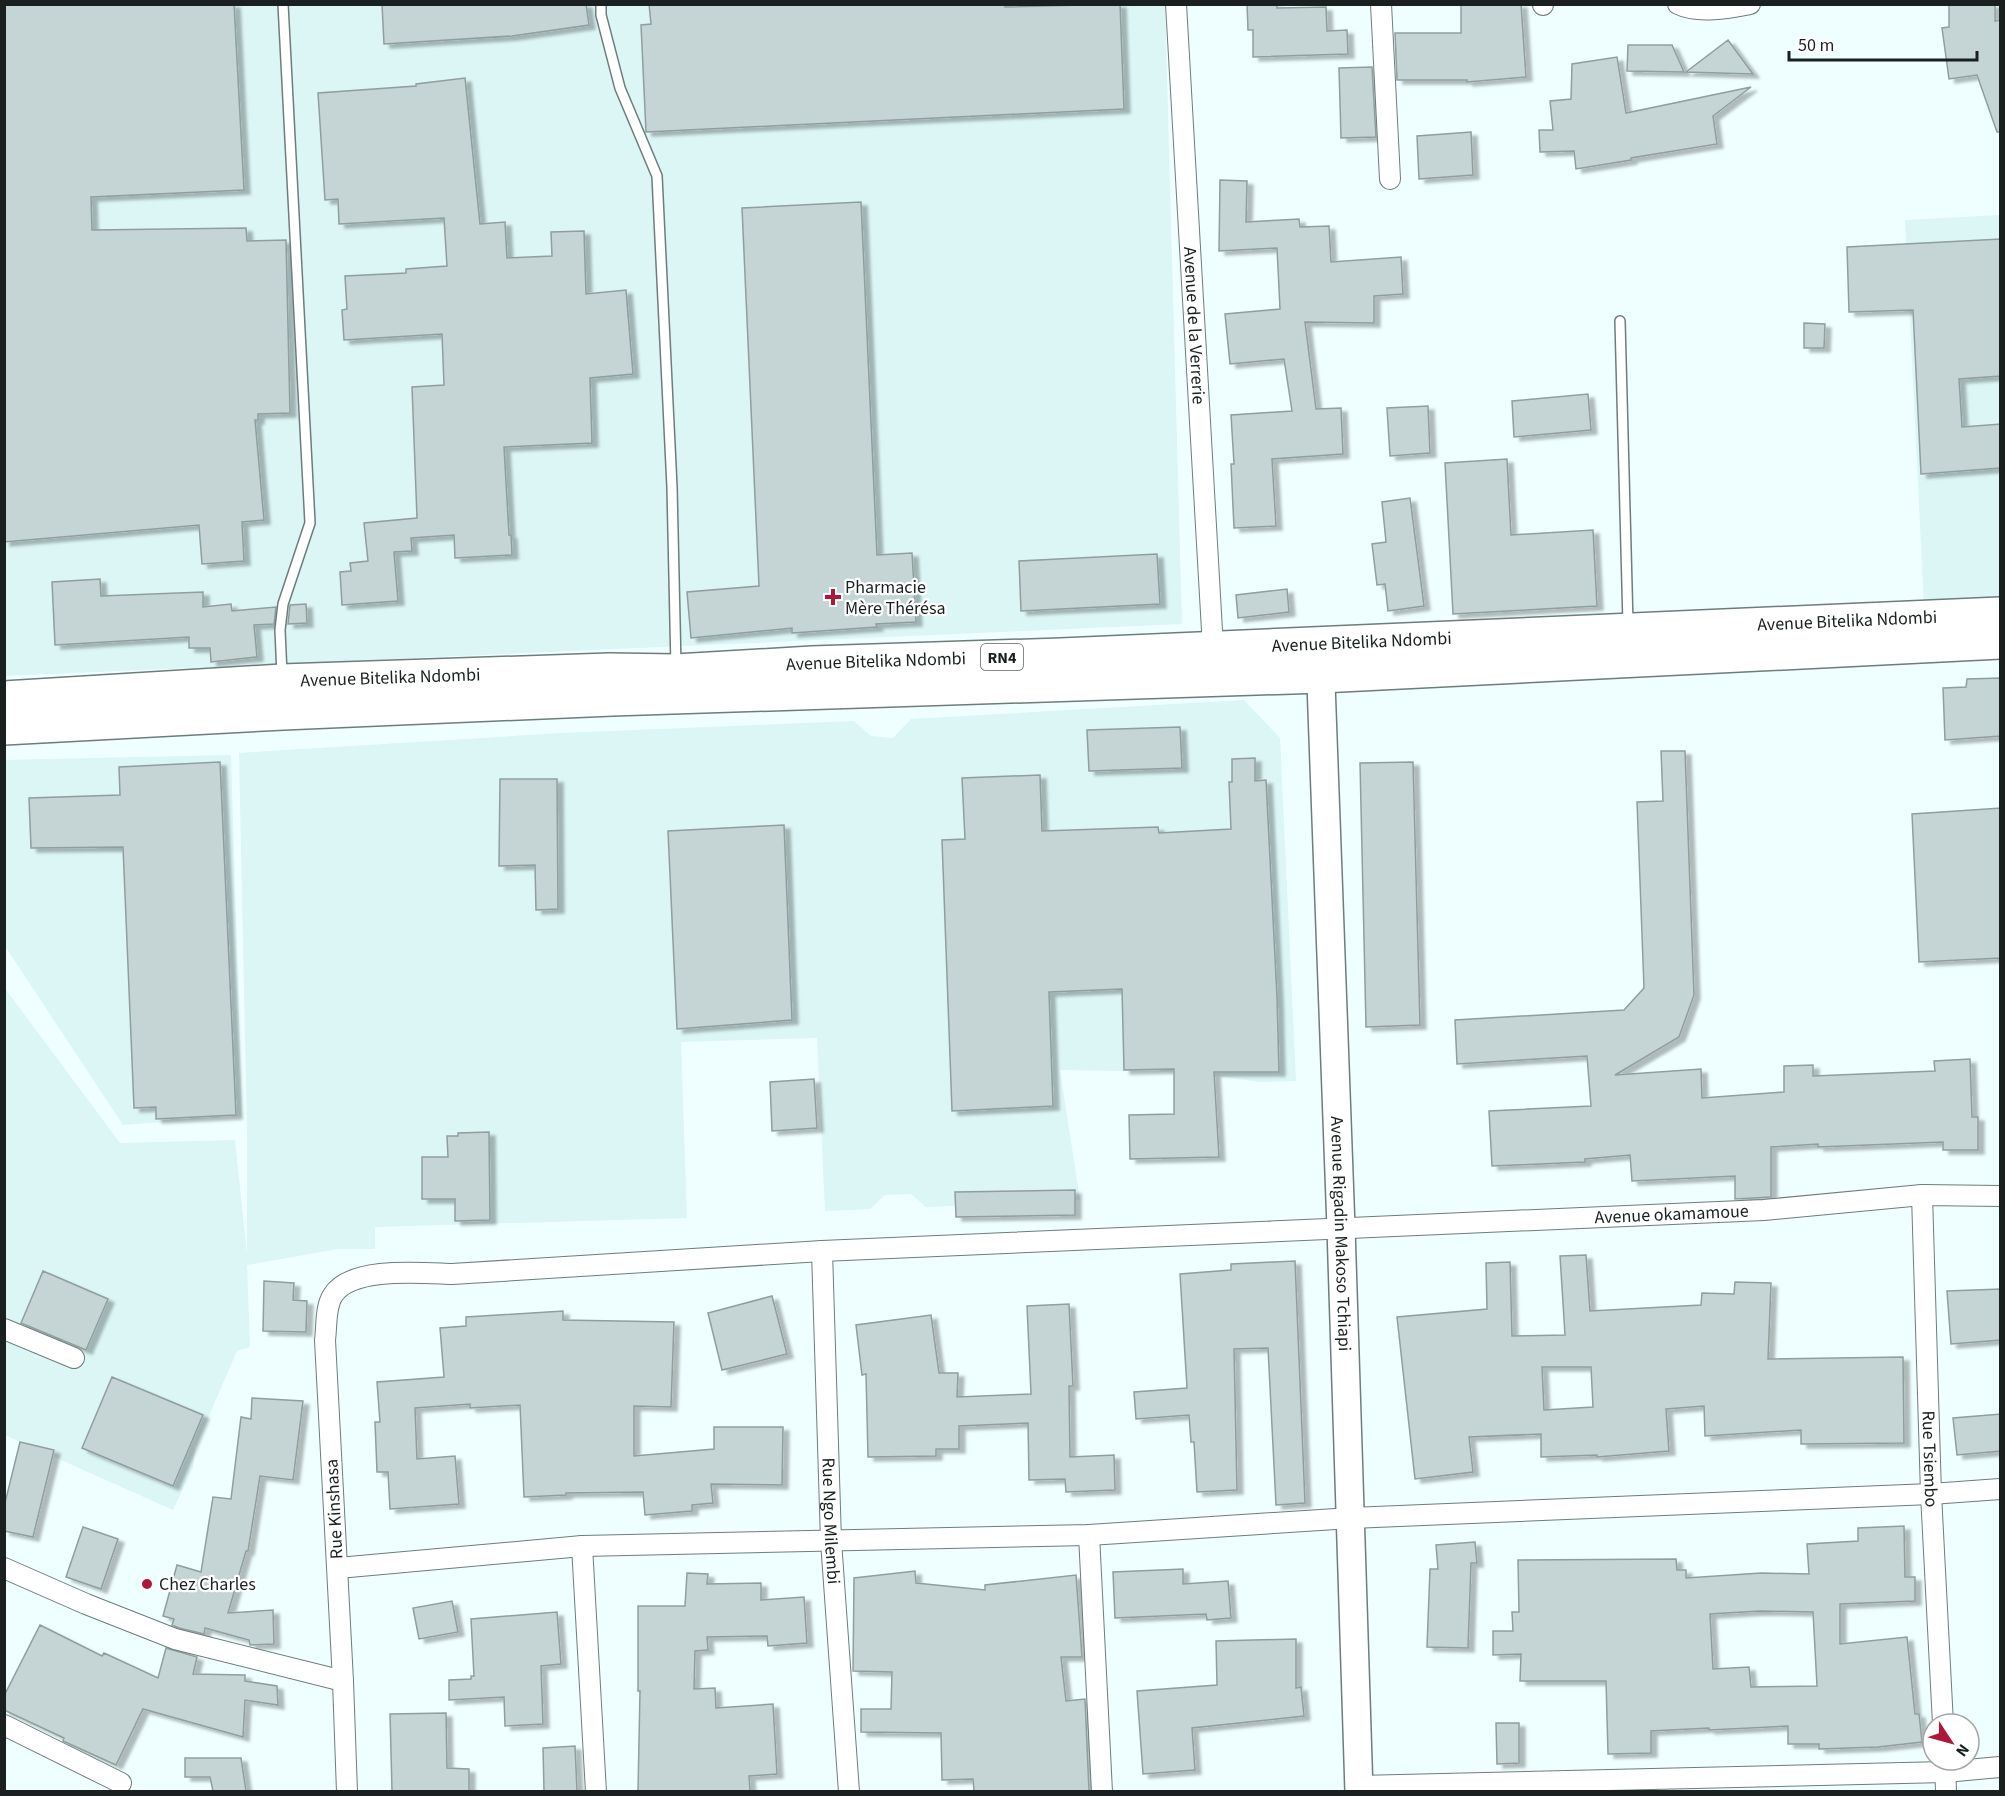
<svg xmlns="http://www.w3.org/2000/svg" width="2005" height="1796" viewBox="0 0 2005 1796" font-family="'Source Sans 3',sans-serif">
  <style>
    .built { fill: #dcf5f5 }
    .building { fill: #c5d4d4; stroke: #909e9e; stroke-width: 1.5; fill-rule: evenodd; filter: url(#shadow) }
    .lines { fill: none; stroke-linecap: round; stroke-linejoin: round }
    .lane-casing { stroke: #6e7c7c; stroke-width: 12 }
    .street-casing { stroke: #6e7c7c; stroke-width: 22 }
    .secondary-casing { stroke: #6e7c7c; stroke-width: 30 }
    .highway-casing { stroke: #6e7c7c; stroke-width: 36 }
    .lane { stroke: #fff; stroke-width: 9 }
    .street { stroke: #fff; stroke-width: 20 }
    .secondary { stroke: #fff; stroke-width: 27 }
    .highway { stroke: #fff; stroke-width: 33 }
    .poi-dot { fill: #ad183a; stroke: #fff; stroke-width: 2 }
    .labels { text-anchor: middle; stroke-width: 4.5; stroke-linejoin: round; paint-order: stroke }
    .shield { fill: #fff; stroke: #5f6363; stroke-width: 1.5 }
    .shield-label { font-size: 16px; font-weight: bold; fill: #1a2020 }
    .street-label { font-size: 18px; fill: #1a2020; stroke: #fff }
    .poi-label { font-size: 18px; fill: #1a2020; stroke: #fff; text-anchor: start }
  </style>
  <defs>
    <filter id="shadow"><feDropShadow dx="6" dy="4" stdDeviation="1.5" flood-color="#0004"/></filter>
  </defs>
  <rect width="100%" height="100%" fill="#efffff"/>
  <path class="built" d="M 4,5 L 1165,5 L 1182,624 L 5,676 Z
    M 2000,215 L 2000,601 L 1924,605 L 1905,220 Z
    M 1244,700 L 1280,738 L 1296,1081 L 1259,1082 L 1190,1072 L 1060,1070 L 1080,1200 L 926,1207 L 911,1194 L 885,1195 L 870,1209 L 825,1211 L 817,1038 L 681,1042 L 687,1218 L 375,1227 L 375,1249 L 338,1249 L 247,1265 L 250,1347 L 237,1351 L 195,1448 L 193,1467 L 173,1510 L 5,1435 L 4,987 L 120,1143 L 235,1140 L 247,1255 L 247,1132 L 239,753 L 561,733 L 854,721 L 871,736 L 893,738 L 911,719 Z
    M 231,755 L 242,1116 L 123,1125 L 5,946 L 4,760 Z"/>
  <path class="building" d="M 4,4 L 234,4 L 244,190 L 91,197 L 92,230 L 246,228 L 247,241 L 286,240 L 290,413 L 258,414 L 258,420 L 255,420 L 264,520 L 242,522 L 244,561 L 202,564 L 199,525 L 4,542 Z
    M 382,4 L 586,4 L 589,25 L 512,36 L 384,44 Z
    M 649,4 L 1005,4 L 1005,7 L 1120,4 L 1124,109 L 646,132 L 641,25 L 651,24 Z
    M 1247,4 L 1277,4 L 1277,8 L 1326,7 L 1327,31 L 1347,30 L 1348,54 L 1253,57 L 1253,30 L 1248,30 Z
    M 1461,4 L 1521,4 L 1526,77 L 1467,82 L 1467,80 L 1397,80 L 1395,33 L 1461,33 Z
    M 1949,4 L 1995,4 L 1995,21 L 2001,20 L 2001,132 L 1997,132 L 1977,75 L 1949,79 L 1942,28 L 1949,27 Z
    M 1728,40 L 1753,74 L 1686,72 Z
    M 1628,45 L 1672,45 L 1684,72 L 1627,71 Z
    M 1617,57 L 1626,113 L 1751,87 L 1713,116 L 1717,144 L 1631,158 L 1631,160 L 1576,169 L 1574,151 L 1540,152 L 1539,130 L 1553,130 L 1550,101 L 1571,99 L 1572,64 Z
    M 1372,67 L 1376,137 L 1341,138 L 1339,68 Z
    M 465,78 L 480,224 L 505,222 L 507,258 L 552,256 L 551,232 L 584,231 L 586,294 L 626,290 L 633,374 L 590,378 L 592,443 L 504,447 L 509,535 L 511,535 L 512,555 L 455,558 L 454,535 L 411,538 L 412,551 L 394,552 L 398,601 L 342,605 L 340,572 L 351,571 L 350,563 L 368,561 L 364,523 L 417,518 L 412,387 L 444,385 L 442,334 L 344,340 L 342,310 L 347,309 L 345,276 L 406,273 L 406,269 L 447,266 L 444,218 L 339,224 L 338,199 L 325,200 L 318,93 L 416,86 L 416,84 Z
    M 1471,132 L 1473,175 L 1419,179 L 1417,136 Z
    M 1220,180 L 1247,181 L 1246,222 L 1299,219 L 1300,227 L 1329,226 L 1331,262 L 1401,257 L 1403,294 L 1374,296 L 1374,323 L 1305,322 L 1316,409 L 1341,408 L 1343,454 L 1272,459 L 1276,526 L 1234,528 L 1231,464 L 1234,464 L 1231,415 L 1292,411 L 1284,359 L 1230,364 L 1225,314 L 1280,309 L 1277,248 L 1219,251 Z
    M 861,202 L 877,555 L 912,553 L 916,622 L 876,624 L 877,627 L 792,633 L 792,628 L 691,638 L 687,592 L 759,586 L 742,208 Z
    M 2001,239 L 2001,376 L 1959,379 L 1962,427 L 2001,424 L 2001,468 L 1921,474 L 1913,310 L 1849,312 L 1847,247 Z
    M 1804,323 L 1825,324 L 1824,348 L 1804,348 Z
    M 1588,394 L 1591,430 L 1514,437 L 1512,401 Z
    M 1428,406 L 1430,453 L 1390,456 L 1387,408 Z
    M 1507,459 L 1511,535 L 1593,530 L 1597,606 L 1453,614 L 1445,463 Z
    M 1410,498 L 1424,606 L 1388,611 L 1385,584 L 1377,585 L 1372,544 L 1386,542 L 1382,502 Z
    M 1157,554 L 1160,604 L 1021,611 L 1019,561 Z
    M 100,579 L 101,596 L 203,592 L 203,607 L 231,604 L 232,611 L 276,607 L 274,624 L 254,625 L 257,657 L 211,662 L 210,648 L 189,648 L 189,637 L 55,645 L 52,582 Z
    M 1287,589 L 1289,612 L 1238,618 L 1236,595 Z
    M 306,604 L 307,623 L 288,624 L 290,605 Z
    M 2001,678 L 2001,736 L 1945,740 L 1943,688 L 1966,687 L 1967,679 Z
    M 1180,727 L 1182,768 L 1089,771 L 1087,730 Z
    M 1661,751 L 1685,751 L 1694,995 L 1679,1037 L 1615,1075 L 1701,1069 L 1702,1098 L 1784,1092 L 1784,1066 L 1813,1065 L 1813,1076 L 1935,1071 L 1934,1061 L 1970,1059 L 1972,1117 L 1978,1117 L 1978,1150 L 1943,1150 L 1943,1142 L 1818,1147 L 1818,1144 L 1771,1147 L 1771,1197 L 1735,1199 L 1735,1176 L 1632,1181 L 1630,1155 L 1585,1159 L 1585,1162 L 1492,1166 L 1489,1111 L 1591,1106 L 1587,1056 L 1457,1064 L 1455,1020 L 1624,1010 L 1644,988 L 1637,802 L 1663,801 Z
    M 1255,758 L 1255,781 L 1266,780 L 1277,997 L 1279,1072 L 1214,1072 L 1219,1157 L 1130,1159 L 1129,1115 L 1174,1114 L 1174,1069 L 1124,1070 L 1122,989 L 1049,992 L 1053,1106 L 952,1111 L 942,840 L 965,839 L 962,778 L 1040,775 L 1042,831 L 1158,827 L 1159,833 L 1231,829 L 1229,782 L 1232,782 L 1232,759 Z
    M 220,762 L 236,1115 L 156,1119 L 156,1107 L 134,1108 L 123,847 L 31,848 L 29,798 L 120,795 L 119,767 Z
    M 1413,762 L 1420,1025 L 1366,1027 L 1360,763 Z
    M 500,779 L 557,779 L 558,909 L 536,910 L 535,865 L 499,866 Z
    M 2001,808 L 2001,958 L 1919,962 L 1912,814 Z
    M 784,825 L 792,1020 L 677,1029 L 668,831 Z
    M 814,1079 L 817,1128 L 772,1131 L 770,1082 Z
    M 489,1132 L 490,1220 L 455,1221 L 455,1199 L 422,1199 L 422,1157 L 448,1157 L 447,1136 L 458,1136 L 458,1133 Z
    M 1075,1190 L 1075,1215 L 956,1217 L 955,1192 Z
    M 1586,1255 L 1590,1311 L 1701,1305 L 1702,1293 L 1734,1294 L 1735,1282 L 1771,1283 L 1768,1359 L 1903,1357 L 1904,1443 L 1801,1444 L 1801,1430 L 1705,1436 L 1704,1406 L 1666,1409 L 1669,1451 L 1597,1457 L 1597,1455 L 1541,1457 L 1541,1434 L 1469,1437 L 1473,1472 L 1415,1479 L 1397,1317 L 1487,1309 L 1486,1263 L 1510,1262 L 1512,1336 L 1565,1335 L 1560,1256 ZM 1542,1367 L 1591,1367 L 1593,1407 L 1544,1410 Z
    M 1295,1261 L 1305,1503 L 1276,1505 L 1268,1348 L 1234,1349 L 1237,1490 L 1197,1492 L 1194,1442 L 1191,1442 L 1189,1415 L 1136,1419 L 1134,1392 L 1187,1388 L 1180,1274 L 1231,1270 L 1231,1264 Z
    M 43,1271 L 108,1299 L 86,1350 L 21,1323 Z
    M 264,1281 L 294,1283 L 293,1300 L 307,1301 L 306,1332 L 263,1331 Z
    M 2001,1289 L 2001,1340 L 1951,1344 L 1947,1291 Z
    M 772,1296 L 787,1354 L 722,1370 L 708,1313 Z
    M 1069,1304 L 1073,1386 L 1069,1386 L 1070,1457 L 1114,1455 L 1115,1490 L 1066,1492 L 1065,1479 L 1029,1480 L 1028,1423 L 959,1426 L 959,1449 L 936,1449 L 936,1456 L 868,1457 L 866,1374 L 862,1375 L 856,1325 L 931,1315 L 939,1373 L 958,1373 L 957,1397 L 1031,1394 L 1027,1306 Z
    M 563,1311 L 563,1320 L 674,1322 L 671,1407 L 634,1406 L 634,1456 L 714,1449 L 714,1427 L 783,1427 L 782,1485 L 711,1484 L 713,1503 L 692,1505 L 692,1511 L 645,1515 L 643,1492 L 566,1493 L 566,1495 L 524,1497 L 520,1405 L 470,1408 L 470,1404 L 415,1408 L 417,1459 L 455,1456 L 459,1504 L 390,1509 L 388,1472 L 377,1472 L 375,1422 L 380,1422 L 377,1382 L 444,1377 L 440,1328 L 466,1326 L 466,1317 Z
    M 112,1377 L 203,1415 L 173,1486 L 82,1448 Z
    M 252,1398 L 303,1401 L 293,1480 L 260,1476 L 248,1551 L 246,1551 L 228,1613 L 273,1610 L 274,1644 L 250,1645 L 249,1640 L 205,1628 L 204,1634 L 179,1628 L 172,1625 L 174,1619 L 163,1616 L 177,1565 L 201,1572 L 213,1497 L 231,1499 L 241,1417 L 251,1419 Z
    M 2001,1414 L 2001,1451 L 1957,1455 L 1953,1418 Z
    M 20,1442 L 54,1450 L 33,1537 L 4,1531 L 4,1507 Z
    M 1904,1526 L 1905,1577 L 1915,1577 L 1915,1601 L 1840,1604 L 1840,1644 L 1907,1637 L 1915,1714 L 1919,1714 L 1922,1742 L 1878,1747 L 1819,1749 L 1819,1744 L 1788,1744 L 1788,1726 L 1709,1730 L 1709,1728 L 1651,1731 L 1651,1753 L 1608,1754 L 1606,1681 L 1520,1681 L 1521,1654 L 1493,1655 L 1493,1631 L 1513,1631 L 1512,1612 L 1519,1612 L 1518,1560 L 1676,1559 L 1677,1570 L 1686,1570 L 1686,1578 L 1761,1573 L 1809,1574 L 1807,1544 L 1858,1541 L 1858,1528 ZM 1760,1611 L 1813,1612 L 1817,1686 L 1751,1687 L 1749,1667 L 1713,1669 L 1710,1614 Z
    M 83,1527 L 118,1539 L 101,1589 L 66,1577 Z
    M 1475,1542 L 1477,1563 L 1471,1563 L 1468,1648 L 1427,1647 L 1430,1569 L 1438,1569 L 1436,1545 Z
    M 1183,1569 L 1183,1584 L 1228,1581 L 1231,1618 L 1207,1620 L 1206,1614 L 1115,1618 L 1113,1572 Z
    M 915,1571 L 916,1583 L 985,1590 L 985,1585 L 1076,1575 L 1082,1657 L 1061,1657 L 1066,1701 L 1085,1699 L 1089,1791 L 974,1791 L 973,1779 L 942,1780 L 941,1733 L 861,1732 L 861,1709 L 891,1709 L 892,1672 L 853,1671 L 854,1578 Z
    M 687,1573 L 708,1574 L 707,1584 L 761,1583 L 761,1600 L 804,1597 L 807,1643 L 768,1646 L 767,1636 L 707,1637 L 708,1650 L 695,1651 L 694,1689 L 715,1688 L 716,1708 L 773,1704 L 777,1774 L 749,1776 L 750,1791 L 638,1791 L 640,1691 L 638,1691 L 638,1606 L 685,1606 Z
    M 452,1601 L 458,1632 L 419,1639 L 413,1608 Z
    M 557,1612 L 561,1664 L 541,1666 L 543,1724 L 505,1726 L 504,1697 L 449,1700 L 449,1680 L 471,1679 L 471,1676 L 474,1676 L 471,1619 Z
    M 40,1625 L 102,1656 L 104,1653 L 158,1678 L 166,1648 L 197,1657 L 193,1674 L 245,1675 L 245,1681 L 277,1686 L 278,1705 L 245,1700 L 243,1737 L 143,1709 L 116,1765 L 63,1741 L 64,1738 L 4,1710 L 4,1696 Z
    M 1296,1639 L 1296,1688 L 1301,1687 L 1304,1716 L 1192,1728 L 1195,1770 L 1143,1774 L 1137,1691 L 1217,1685 L 1216,1641 Z
    M 446,1713 L 447,1768 L 469,1769 L 469,1791 L 392,1791 L 390,1714 Z
    M 1496,1723 L 1519,1723 L 1519,1763 L 1497,1764 Z
    M 575,1746 L 577,1791 L 544,1791 L 543,1748 Z
    M 185,1758 L 241,1758 L 246,1791 L 213,1791 L 210,1777 L 185,1777 Z"/>
  <g class="lines">
    <g class="lane-casing">
      <path id="lane" d="M 601,4 L 601,15 L 620,88 L 657,176 L 672,487 L 676,667
        M 1620,321 L 1628,624
        M 282,675 L 280,630 L 283,604 L 310,523 L 283,4"/>
    </g>
    <g class="street-casing">
      <g id="street">
        <path id="s1" d="M 1176,4 L 1213,648"/>
        <path d="M 1381,4 L 1390,179"/>
        <path d="M 1678,4 C 1698,14 1729,8 1750,4"/>
        <path d="M 1543,5 L 1543,4"/>
        <path id="s2" d="M 1922,1195 L 1931,1494 L 1943,1724"/>
        <path id="s3" d="M 822,1251 L 831,1541 L 849,1792"/>
        <path d="M 4,1329 L 74,1358"/>
        <path d="M 1089,1535 L 1102,1792"/>
        <path d="M 582,1546 L 596,1792"/>
        <path d="M 4,1568 L 86,1604 L 175,1639 L 343,1681"/>
        <path d="M 338,1568 L 582,1546 L 1089,1535 L 1351,1518 L 1931,1494 L 2000,1489"/>
        <path d="M 4,1725 L 121,1783"/>
        <path d="M 1945,1760 L 1946,1792"/>
        <path d="M 1358,1786 L 1945,1772 L 2000,1767"/>
        <path id="s4" d="M 347,1792 L 343,1681 L 325,1340 C 327,1326 325,1307 333,1295 C 351,1266 422,1273 452,1274 L 822,1251 L 1764,1210 L 1922,1195 L 2000,1196"/>
      </g>
    </g>
    <g class="secondary-casing">
      <g id="secondary">
        <path id="s5" d="M 1320,656 L 1341,1228 L 1359,1792"/>
      </g>
    </g>
    <g class="highway-casing">
      <g id="highway">
        <path id="s6" d="M 4,698 L 282,681 L 609,670 L 676,671 L 812,663 L 1061,655 L 2000,614"/>
        <path d="M 4,728 L 283,713 L 612,699 L 1321,676 L 2000,642"/>
      </g>
    </g>
    <use href="#lane" class="lane"/>
    <use href="#street" class="street"/>
    <use href="#secondary" class="secondary"/>
    <use href="#highway" class="highway"/>
  </g>
  <g class="poi-dot">
    <path d="M830 588h6v6h6v6h-6v6h-6v-6h-6v-6h6z"/>
    <circle cx="147" cy="1584" r="6"/>
  </g>
  <g class="labels">
    <rect class="shield" x="981" y="644" width="42" height="26" rx="4.5"/>
    <g class="shield-label">
      <text x="1002" y="663">RN4</text>
    </g>
    <g class="street-label">
      <text dy="6" stroke="none"><textPath href="#s1" startOffset="322">Avenue de la Verrerie</textPath></text>
      <text dy="6" stroke="none"><textPath href="#s6" startOffset="1845">Avenue Bitelika Ndombi</textPath></text>
      <text dy="6" stroke="none"><textPath href="#s6" startOffset="1359">Avenue Bitelika Ndombi</textPath></text>
      <text dy="6" stroke="none"><textPath href="#s6" startOffset="873">Avenue Bitelika Ndombi</textPath></text>
      <text dy="6" stroke="none"><textPath href="#s6" startOffset="387">Avenue Bitelika Ndombi</textPath></text>
      <text dy="6" stroke="none"><textPath href="#s4" startOffset="1845">Avenue okamamoue</textPath></text>
      <text dy="6" stroke="none"><textPath href="#s5" startOffset="578">Avenue Rigadin Makoso Tchiapi</textPath></text>
      <text dy="6" stroke="none"><textPath href="#s2" startOffset="264">Rue Tsiembo</textPath></text>
      <text transform="translate(334 1509) rotate(-93)" y="6">Rue Kinshasa</text>
      <text dy="6" stroke="none"><textPath href="#s3" startOffset="270">Rue Ngo Milembi</textPath></text>
    </g>
    <g class="poi-label">
      <text x="845" y="593">Pharmacie<tspan x="845" dy="21">Mère Thérésa</tspan></text>
      <text x="159" y="1590">Chez Charles</text>
    </g>
  </g>
  <rect width="2005" height="1796" fill="none" stroke="#1a2020" stroke-width="12"/>
  <g transform="translate(1951 1742) rotate(126)"><circle r="28" fill="#ffffff" stroke="#a3a6a6" stroke-width="1.5"/>
  <path d="M0-4.5L10 22L0 15L-10 22Z" fill="#ad183a"/>
  <text y="-9" font-size="16" font-weight="bold" text-anchor="middle" fill="#1a2020">N</text>
  </g>
  <path d="M1789 51v9h188v-9" fill="none" stroke="#1a2020" stroke-width="3"/>
  <text x="1798" y="51" font-size="18" fill="#1a2020" stroke="#ffffff" stroke-width="4.5" paint-order="stroke">50 m</text>
</svg>
